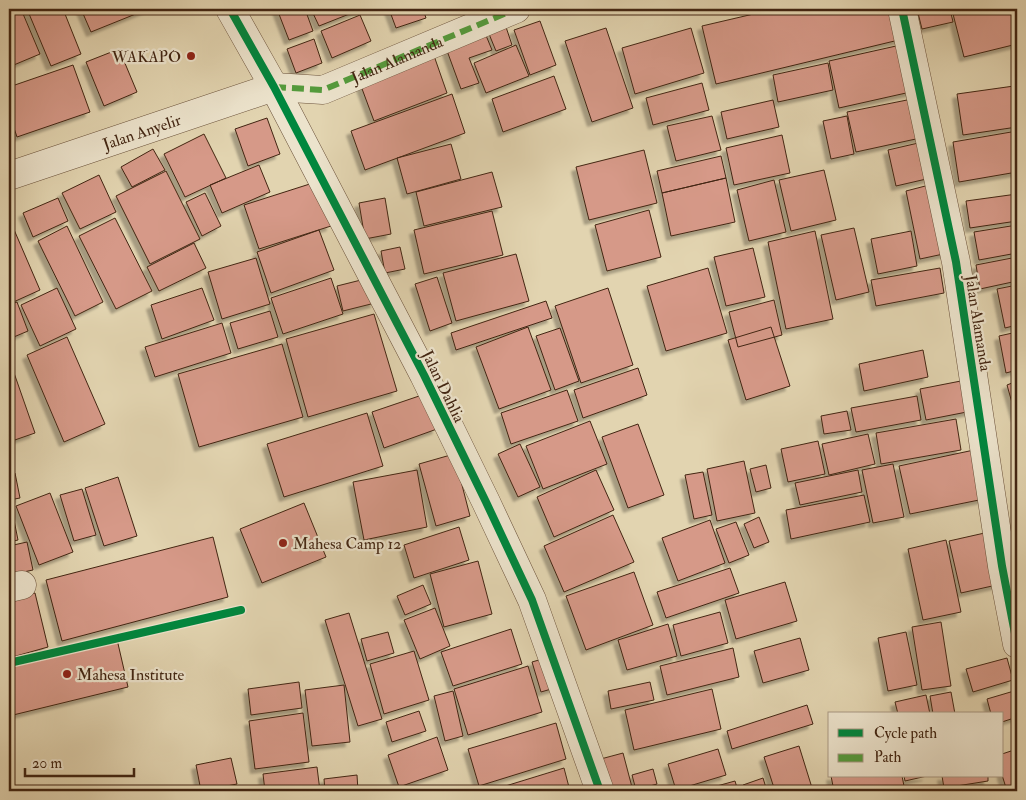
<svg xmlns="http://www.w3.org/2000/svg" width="1026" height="800" viewBox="0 0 1026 800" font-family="'IM FELL Double Pica',serif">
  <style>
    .building { fill: #d69988; stroke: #422512; filter: url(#shadow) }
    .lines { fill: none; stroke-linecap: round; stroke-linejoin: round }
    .minor-casing { stroke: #6a513a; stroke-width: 29 }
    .minor { stroke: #ece3cc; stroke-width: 28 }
    .quiet { stroke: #549b3c; stroke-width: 6; stroke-dasharray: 12 6; stroke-linecap: butt }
    .cycleway-casing { stroke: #ece3cc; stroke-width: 11 }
    .cycleway { stroke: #00873e; stroke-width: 8 }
    .poi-dot { fill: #8f2418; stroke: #ece3cc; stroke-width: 2 }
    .labels { text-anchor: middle; stroke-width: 4.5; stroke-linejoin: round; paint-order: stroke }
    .poi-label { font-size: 16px; fill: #422512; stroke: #ece3cc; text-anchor: start }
    .street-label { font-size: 16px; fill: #422512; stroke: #ece3cc }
  </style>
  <defs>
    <filter id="shadow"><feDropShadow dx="-4.5" dy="4.5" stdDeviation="1" flood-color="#0004"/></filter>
  </defs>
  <rect width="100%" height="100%" fill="#e2d4b0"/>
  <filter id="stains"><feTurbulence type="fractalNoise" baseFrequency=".004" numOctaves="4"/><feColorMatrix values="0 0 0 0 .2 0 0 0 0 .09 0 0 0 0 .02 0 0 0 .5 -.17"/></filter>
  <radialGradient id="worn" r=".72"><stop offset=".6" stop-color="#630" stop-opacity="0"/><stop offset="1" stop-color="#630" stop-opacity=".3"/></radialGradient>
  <path class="building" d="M 9,9 L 21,9 L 40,54 L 9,67 Z
    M 27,9 L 63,9 L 81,54 L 51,66 Z
    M 81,9 L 148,9 L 91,32 Z
    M 277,9 L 305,9 L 313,31 L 289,40 Z
    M 311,9 L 362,9 L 319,26 Z
    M 389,9 L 423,9 L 426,18 L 396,28 Z
    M 775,9 L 900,9 L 907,38 L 716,84 L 702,26 Z
    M 917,9 L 950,9 L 953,22 L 922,29 Z
    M 976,9 L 1017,9 L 1017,44 L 964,57 L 953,14 Z
    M 360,15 L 371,41 L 332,58 L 321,31 Z
    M 540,21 L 556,65 L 530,75 L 514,30 Z
    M 506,27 L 512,45 L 496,51 L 489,34 Z
    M 606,28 L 633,108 L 592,122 L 565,41 Z
    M 691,28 L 704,73 L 635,94 L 622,48 Z
    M 485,33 L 492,50 L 469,58 L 479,83 L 461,89 L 446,48 Z
    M 314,39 L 322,63 L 296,73 L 287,49 Z
    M 905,44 L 915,91 L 839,108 L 829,61 Z
    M 516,45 L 529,76 L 486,93 L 474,63 Z
    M 119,49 L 137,92 L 104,106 L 86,62 Z
    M 432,50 L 447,93 L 374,121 L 358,78 Z
    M 828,63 L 833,90 L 778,102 L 773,75 Z
    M 73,65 L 90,112 L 17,137 L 9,113 L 9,87 Z
    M 554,76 L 566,109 L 503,132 L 492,99 Z
    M 702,83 L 709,110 L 653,125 L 646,98 Z
    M 1014,86 L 1017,108 L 1017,127 L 963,135 L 957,94 Z
    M 452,94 L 465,133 L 365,170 L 351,131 Z
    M 917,98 L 925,137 L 856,152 L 847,112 Z
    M 773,100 L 779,127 L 727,139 L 721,112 Z
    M 712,116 L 721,150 L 676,161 L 667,126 Z
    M 847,116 L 854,154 L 831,159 L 823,121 Z
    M 267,118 L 280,154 L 248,166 L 235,129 Z
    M 1017,131 L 1017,172 L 959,182 L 953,142 Z
    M 204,134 L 226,178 L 185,197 L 164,154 Z
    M 782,135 L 790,173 L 734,185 L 726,148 Z
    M 927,141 L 935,177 L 896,186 L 888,150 Z
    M 451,144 L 461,179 L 407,194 L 397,158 Z
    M 153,149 L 165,170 L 132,187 L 121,167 Z
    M 644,150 L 657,203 L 589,220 L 576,167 Z
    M 721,156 L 726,178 L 662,193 L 657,171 Z
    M 259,165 L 270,192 L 222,213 L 210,185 Z
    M 824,170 L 836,220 L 791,231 L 779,180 Z
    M 166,171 L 200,239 L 150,264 L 116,196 Z
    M 492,172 L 502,207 L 424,226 L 416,192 Z
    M 99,175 L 116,212 L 80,229 L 62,193 Z
    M 726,178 L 735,222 L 671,236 L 662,193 Z
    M 774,180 L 786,232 L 749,241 L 737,190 Z
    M 316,182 L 331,226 L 259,249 L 244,205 Z
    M 933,184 L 948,253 L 920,259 L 906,191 Z
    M 205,193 L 221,226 L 202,236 L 186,202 Z
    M 1017,194 L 1017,221 L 970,228 L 966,201 Z
    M 58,198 L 68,221 L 33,237 L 23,213 Z
    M 385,198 L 391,234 L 365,239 L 359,203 Z
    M 649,210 L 661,257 L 607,271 L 595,225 Z
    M 492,211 L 503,255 L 424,274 L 414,230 Z
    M 9,218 L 40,290 L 9,304 Z
    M 115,218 L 152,291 L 116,309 L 79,236 Z
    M 1017,225 L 1017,253 L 979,260 L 974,232 Z
    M 67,226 L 103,302 L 75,316 L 38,241 Z
    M 854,228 L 869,292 L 836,300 L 821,235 Z
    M 319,230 L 334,270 L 271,293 L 257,252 Z
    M 815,231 L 833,319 L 786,329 L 768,242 Z
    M 911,231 L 917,266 L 878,274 L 871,239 Z
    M 194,243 L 206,268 L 159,291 L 147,267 Z
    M 400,247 L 405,269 L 385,273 L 381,251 Z
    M 753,248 L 765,297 L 726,306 L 714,257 Z
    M 516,254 L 529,301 L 456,321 L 443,273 Z
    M 1017,257 L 1017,281 L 980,289 L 976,265 Z
    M 256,258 L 270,304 L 222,319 L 208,272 Z
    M 708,268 L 727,333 L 666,351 L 647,286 Z
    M 940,268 L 944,293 L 876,306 L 871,280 Z
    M 437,277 L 452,323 L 430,331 L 415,284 Z
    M 331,278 L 343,314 L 283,334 L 271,298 Z
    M 369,278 L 375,303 L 343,311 L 337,286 Z
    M 1017,285 L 1017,325 L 1005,328 L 997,289 Z
    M 57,288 L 76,329 L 40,346 L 21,305 Z
    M 202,288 L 214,320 L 162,339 L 151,305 Z
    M 608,288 L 633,365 L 581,383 L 555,306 Z
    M 774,300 L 782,335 L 738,347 L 729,312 Z
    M 546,301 L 552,318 L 456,350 L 451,333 Z
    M 17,302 L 28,331 L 9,339 L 9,305 Z
    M 270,311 L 278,337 L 238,349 L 230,323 Z
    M 374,314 L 397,391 L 308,417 L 286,339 Z
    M 222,323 L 231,353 L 155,377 L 145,347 Z
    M 528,327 L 551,390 L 499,409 L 476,347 Z
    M 771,327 L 790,386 L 746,400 L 728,340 Z
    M 560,328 L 579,381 L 555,390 L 536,336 Z
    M 1017,332 L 1017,370 L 1006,373 L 999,336 Z
    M 67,337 L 105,424 L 64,442 L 27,355 Z
    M 282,344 L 303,417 L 199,447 L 178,374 Z
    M 923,350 L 928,377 L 864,391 L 859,364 Z
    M 638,368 L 647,395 L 583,418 L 574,390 Z
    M 13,370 L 35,433 L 9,442 L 9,372 Z
    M 971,379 L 977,410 L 926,420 L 920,389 Z
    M 1017,381 L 1017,416 L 1016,417 L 1007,385 Z
    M 567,390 L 578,421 L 511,444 L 501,413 Z
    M 425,394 L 437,429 L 384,448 L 372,412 Z
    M 917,396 L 921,420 L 856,432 L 851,408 Z
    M 847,411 L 851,430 L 824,434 L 821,416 Z
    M 367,413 L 383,466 L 284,497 L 267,444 Z
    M 956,419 L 961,450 L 881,464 L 876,433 Z
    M 590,421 L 607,464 L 543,489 L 526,446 Z
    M 638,424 L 664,495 L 628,508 L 602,437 Z
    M 868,434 L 875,464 L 829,475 L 822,444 Z
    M 818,441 L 825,474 L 788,482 L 781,449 Z
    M 520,444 L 540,487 L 518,497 L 498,454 Z
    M 974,450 L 984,499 L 910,514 L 899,466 Z
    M 454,454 L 470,516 L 436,526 L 419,464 Z
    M 744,461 L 755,513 L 717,521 L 707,469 Z
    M 893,464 L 904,517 L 873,523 L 862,470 Z
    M 766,465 L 771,488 L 756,492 L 750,469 Z
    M 417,470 L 427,527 L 364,540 L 353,482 Z
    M 596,470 L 614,510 L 554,537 L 537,497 Z
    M 858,470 L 862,492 L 800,505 L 795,483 Z
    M 703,472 L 712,515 L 694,519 L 685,475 Z
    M 15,473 L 20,498 L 9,500 L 9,475 Z
    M 118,477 L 137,536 L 104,546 L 85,488 Z
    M 82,489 L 96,535 L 74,541 L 60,495 Z
    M 50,493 L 73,552 L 39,565 L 16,506 Z
    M 864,495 L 870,522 L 791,539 L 786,510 Z
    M 304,503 L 326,557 L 262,583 L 240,529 Z
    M 9,505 L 11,505 L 18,540 L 9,542 Z
    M 613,515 L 634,562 L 564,592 L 544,546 Z
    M 759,517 L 769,542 L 754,548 L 744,524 Z
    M 710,520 L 725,563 L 678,581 L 662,538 Z
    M 736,522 L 749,555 L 729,563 L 716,529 Z
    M 459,527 L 469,560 L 414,578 L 404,545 Z
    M 989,532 L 1001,584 L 961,593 L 949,541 Z
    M 213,537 L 228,597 L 62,641 L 46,580 Z
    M 946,540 L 961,612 L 923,620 L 908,549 Z
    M 27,542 L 33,570 L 9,575 L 9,546 Z
    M 478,561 L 492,614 L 444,627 L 430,574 Z
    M 730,568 L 739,593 L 666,618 L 657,592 Z
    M 634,572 L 653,625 L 586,650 L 566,596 Z
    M 785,582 L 797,621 L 736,639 L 725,600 Z
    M 423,585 L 431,604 L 405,615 L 397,596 Z
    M 35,593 L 48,647 L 9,658 L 9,599 Z
    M 435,608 L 450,646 L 420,659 L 404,620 Z
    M 720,612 L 728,643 L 681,656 L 673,625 Z
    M 349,613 L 382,719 L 358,726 L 325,620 Z
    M 941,622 L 951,686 L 922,690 L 912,627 Z
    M 668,624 L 677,656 L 627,670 L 618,640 Z
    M 511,629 L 522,664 L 453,686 L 441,652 Z
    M 388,632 L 394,653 L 367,661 L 361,639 Z
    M 906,632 L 917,685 L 888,691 L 878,638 Z
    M 116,635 L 128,687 L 9,716 L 9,661 Z
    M 800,638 L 809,670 L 763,683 L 754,651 Z
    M 733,648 L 739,677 L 667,695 L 660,666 Z
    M 414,651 L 429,700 L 384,714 L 370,664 Z
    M 549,657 L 558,687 L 541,692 L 532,662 Z
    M 1007,658 L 1013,680 L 973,692 L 966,669 Z
    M 528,666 L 542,712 L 468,735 L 454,689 Z
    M 299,682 L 302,708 L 251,715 L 248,689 Z
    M 650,682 L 654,700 L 611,709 L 608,691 Z
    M 344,685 L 350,742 L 312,746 L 305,690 Z
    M 712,689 L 721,729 L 634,750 L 625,710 Z
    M 453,691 L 463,736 L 445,741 L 434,696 Z
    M 1014,691 L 1017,700 L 1017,717 L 1002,722 L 1002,714 L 991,714 L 987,699 Z
    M 951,692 L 955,714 L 933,714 L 930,696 Z
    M 926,695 L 930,714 L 898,714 L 895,702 Z
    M 807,705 L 813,724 L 732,749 L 727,731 Z
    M 419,711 L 426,731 L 392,742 L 386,722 Z
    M 303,713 L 309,762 L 255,769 L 249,721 Z
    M 556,723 L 566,759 L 479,786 L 468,749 Z
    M 437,737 L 448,770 L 399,787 L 388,755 Z
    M 799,746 L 813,791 L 775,791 L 764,757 Z
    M 718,749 L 726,775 L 676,790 L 668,764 Z
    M 1017,749 L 1017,791 L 1007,791 L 1002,775 L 1002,754 Z
    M 623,753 L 633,791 L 605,791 L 597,760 Z
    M 231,758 L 237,784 L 201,791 L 196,765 Z
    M 317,767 L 320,791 L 265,791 L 263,774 Z
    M 564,768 L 570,791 L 500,791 L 499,788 Z
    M 653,769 L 657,784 L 636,790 L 632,775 Z
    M 357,775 L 358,791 L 325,791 L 324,779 Z
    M 831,776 L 902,776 L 905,791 L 834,791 Z
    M 904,776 L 927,776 L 905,781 Z
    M 942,776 L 988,776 L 988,781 L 944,788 Z
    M 763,778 L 767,791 L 745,791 L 743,785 Z
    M 735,781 L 738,791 L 699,791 Z
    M 472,788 L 473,791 L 448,791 Z"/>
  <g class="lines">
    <g class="minor-casing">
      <g id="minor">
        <path d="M 230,9 L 274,87 L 424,375 L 486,502 L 532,600 L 600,791"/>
        <path d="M 902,9 L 956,262 L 1002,566 L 1017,644"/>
        <path id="s1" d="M 9,176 L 274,87 L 323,90 L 516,9"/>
        <path d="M 9,588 L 22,585"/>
      </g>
    </g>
    <use href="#minor" class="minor"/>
    <path class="quiet" id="s2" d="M 274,87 L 323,90 L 516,9"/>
    <g class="cycleway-casing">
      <path id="cycleway" d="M 230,9 L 274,87 L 424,375 L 486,502 L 532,600 L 600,791
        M 902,9 L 956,262 L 1002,566 L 1017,644
        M 9,663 L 241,610"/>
    </g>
    <use href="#cycleway" class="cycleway"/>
  </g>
  <g class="poi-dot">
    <circle cx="191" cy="56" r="5"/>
    <circle cx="283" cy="543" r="5"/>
    <circle cx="67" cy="674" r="5"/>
  </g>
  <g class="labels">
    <g class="poi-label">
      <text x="181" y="62" text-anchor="end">WAKAPO</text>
      <text x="293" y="549">Mahesa Camp 12</text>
      <text x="77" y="680">Mahesa Institute</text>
    </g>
    <g class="street-label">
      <text dy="6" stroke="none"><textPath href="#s2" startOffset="129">Jalan Alamanda</textPath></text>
      <text dy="6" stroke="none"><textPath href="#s1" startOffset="140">Jalan Anyelir</textPath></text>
      <text transform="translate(979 323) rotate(81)" y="6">Jalan Alamanda</text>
      <text transform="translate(444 386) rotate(64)" y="6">Jalan Dahlia</text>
    </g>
  </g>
  <rect width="1026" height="800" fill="none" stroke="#e2d4b0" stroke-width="30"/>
  <rect x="10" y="10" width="1006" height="780" fill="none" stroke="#422512" stroke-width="2.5"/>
  <rect x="15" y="15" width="996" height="770" fill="none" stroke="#422512"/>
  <rect x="828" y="712" width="175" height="65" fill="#ece3cc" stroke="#a89782"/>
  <rect x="838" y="729" width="25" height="8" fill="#00873e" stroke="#a89782"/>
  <text x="874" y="738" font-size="15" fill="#422512">Cycle path</text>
  <rect x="838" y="754" width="25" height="8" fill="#549b3c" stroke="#a89782"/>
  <text x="874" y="762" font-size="15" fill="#422512">Path</text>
  <path d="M25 768v8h109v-8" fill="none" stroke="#422512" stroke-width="2.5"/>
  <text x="32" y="768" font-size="15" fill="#422512" stroke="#ece3cc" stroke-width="4" paint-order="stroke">20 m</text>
  <rect width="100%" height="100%" filter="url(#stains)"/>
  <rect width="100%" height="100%" fill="url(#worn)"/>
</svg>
